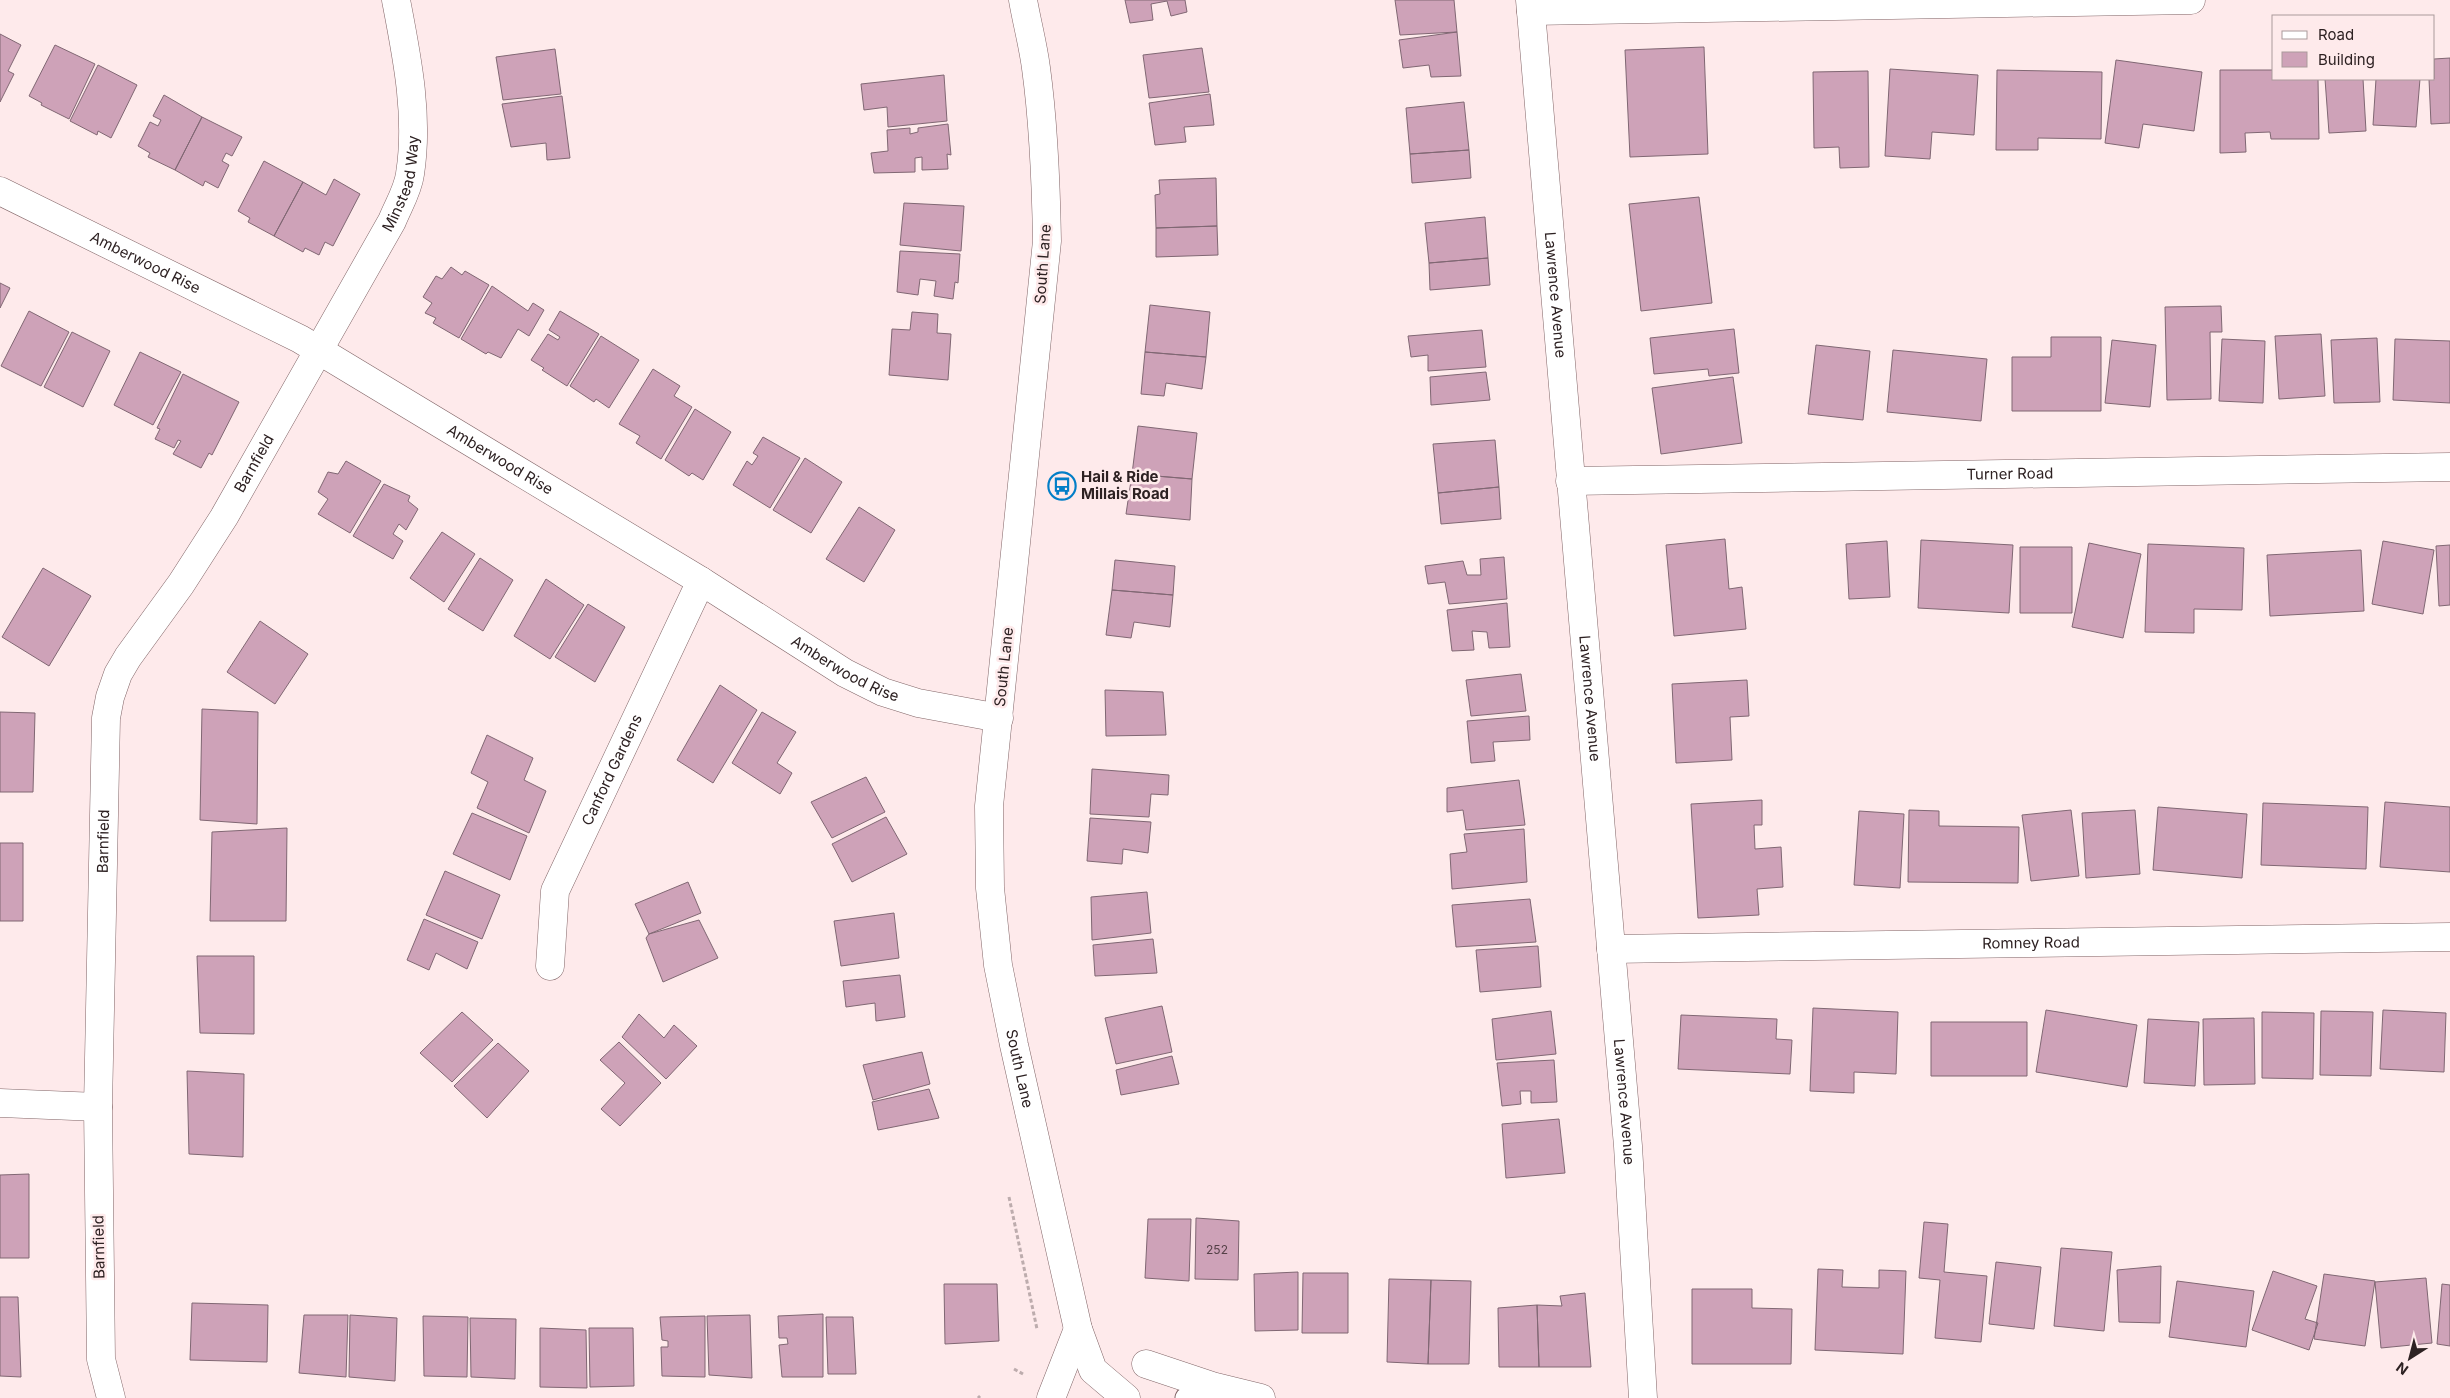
<svg xmlns="http://www.w3.org/2000/svg" width="2450" height="1398" viewBox="0 0 2450 1398" font-family="Inter,sans-serif">
  <style>
    .building { fill: #cea2b8; stroke: #806773 }
    .lines { fill: none; stroke-linecap: round; stroke-linejoin: round }
    .lane-casing { stroke: #826668; stroke-width: 23 }
    .street-casing { stroke: #826668; stroke-width: 29 }
    .secondary-casing { stroke: #826668; stroke-width: 29 }
    .path { stroke: #bdacad; stroke-width: 3; stroke-dasharray: 4 2.5; stroke-linecap: butt }
    .lane { stroke: #fff; stroke-width: 21 }
    .street { stroke: #fff; stroke-width: 28 }
    .secondary { stroke: #fff; stroke-width: 28 }
    .labels { text-anchor: middle; stroke-width: 5; stroke-linejoin: round; paint-order: stroke }
    .number-label { font-size: 12px; fill: #554148 }
    .street-label { font-size: 15px; fill: #2d2122; stroke: #feeaeb }
    .poi-label { font-size: 15px; font-weight: bold; fill: #2d2122; stroke: #feeaeb; text-anchor: start }
  </style>
  <rect width="100%" height="100%" fill="#feeaeb"/>
  <path class="building" d="M 1125,0 L 1185,0 L 1187,12 L 1171,16 L 1167,1 L 1151,4 L 1153,20 L 1130,23 Z
    M 1395,0 L 1454,0 L 1457,32 L 1400,35 Z
    M 1457,32 L 1461,76 L 1431,77 L 1429,65 L 1403,68 L 1399,40 Z
    M 0,34 L 21,45 L 8,71 L 14,74 L 0,102 Z
    M 55,45 L 95,64 L 69,119 L 41,105 L 42,103 L 29,96 Z
    M 1704,47 L 1708,154 L 1630,157 L 1625,50 Z
    M 1202,48 L 1209,92 L 1149,98 L 1143,55 Z
    M 555,49 L 561,94 L 503,100 L 496,57 Z
    M 2450,58 L 2450,123 L 2431,124 L 2429,79 L 2434,79 L 2434,59 Z
    M 2116,60 L 2202,72 L 2194,131 L 2143,124 L 2139,148 L 2105,143 Z
    M 98,65 L 137,85 L 111,138 L 98,131 L 97,135 L 70,121 Z
    M 1890,69 L 1978,75 L 1974,135 L 1932,132 L 1930,159 L 1885,156 Z
    M 1997,70 L 2102,72 L 2101,139 L 2038,138 L 2038,150 L 1996,150 Z
    M 2220,70 L 2274,70 L 2274,79 L 2318,79 L 2319,139 L 2271,139 L 2270,132 L 2245,133 L 2246,152 L 2220,153 Z
    M 1868,71 L 1869,167 L 1840,168 L 1839,147 L 1814,148 L 1813,72 Z
    M 944,75 L 947,121 L 888,127 L 887,107 L 864,110 L 861,84 Z
    M 2325,79 L 2363,79 L 2366,131 L 2329,133 Z
    M 2376,79 L 2420,79 L 2416,127 L 2373,125 Z
    M 1210,94 L 1214,125 L 1184,127 L 1186,142 L 1155,145 L 1149,103 Z
    M 164,95 L 202,117 L 175,170 L 148,157 L 150,153 L 138,146 L 150,122 L 158,126 L 161,120 L 153,116 Z
    M 562,96 L 570,158 L 547,160 L 546,143 L 511,147 L 502,104 Z
    M 1464,102 L 1469,150 L 1410,154 L 1406,108 Z
    M 202,117 L 242,137 L 232,156 L 226,153 L 222,161 L 229,165 L 218,188 L 205,181 L 203,186 L 175,170 Z
    M 948,124 L 951,155 L 947,154 L 948,169 L 922,170 L 922,157 L 915,158 L 915,172 L 874,173 L 871,153 L 888,151 L 887,130 L 910,128 L 910,134 L 918,132 L 918,128 Z
    M 1469,150 L 1471,178 L 1412,183 L 1410,154 Z
    M 264,161 L 303,182 L 274,236 L 248,222 L 250,218 L 238,211 Z
    M 1216,178 L 1217,226 L 1156,228 L 1155,195 L 1160,194 L 1159,180 Z
    M 334,179 L 360,194 L 333,246 L 325,242 L 319,255 L 305,248 L 303,252 L 274,236 L 303,182 L 326,195 Z
    M 1699,197 L 1712,303 L 1641,311 L 1629,204 Z
    M 904,203 L 964,206 L 961,251 L 900,245 Z
    M 1485,217 L 1488,258 L 1429,263 L 1425,223 Z
    M 1217,226 L 1218,255 L 1156,257 L 1156,228 Z
    M 900,251 L 960,254 L 958,283 L 955,282 L 953,299 L 934,296 L 936,281 L 920,279 L 918,295 L 897,292 Z
    M 1488,258 L 1490,285 L 1430,290 L 1429,263 Z
    M 451,267 L 462,275 L 465,271 L 489,285 L 459,338 L 433,323 L 436,318 L 425,313 L 432,303 L 423,297 L 436,276 L 442,279 Z
    M 0,283 L 10,288 L 0,308 Z
    M 492,286 L 528,311 L 533,303 L 544,310 L 529,336 L 518,329 L 501,358 L 488,352 L 486,354 L 461,339 Z
    M 1150,305 L 1210,312 L 1206,357 L 1145,352 Z
    M 2221,306 L 2222,332 L 2210,332 L 2211,399 L 2167,400 L 2165,307 Z
    M 29,311 L 69,332 L 41,386 L 1,366 Z
    M 560,311 L 599,334 L 567,386 L 542,370 L 544,368 L 531,360 L 548,334 L 558,340 L 560,337 L 549,330 Z
    M 912,312 L 938,314 L 937,333 L 951,334 L 948,380 L 889,375 L 892,329 L 910,330 Z
    M 1734,329 L 1739,373 L 1709,376 L 1708,369 L 1654,374 L 1650,338 Z
    M 1482,330 L 1486,367 L 1428,371 L 1428,355 L 1411,357 L 1408,336 Z
    M 72,332 L 110,351 L 83,407 L 44,387 Z
    M 2321,334 L 2325,396 L 2279,399 L 2275,336 Z
    M 601,336 L 639,360 L 609,408 L 596,399 L 594,402 L 570,386 Z
    M 2051,337 L 2101,337 L 2101,411 L 2012,411 L 2012,357 L 2051,357 Z
    M 2377,338 L 2380,402 L 2334,403 L 2331,340 Z
    M 2222,339 L 2265,341 L 2263,403 L 2219,401 Z
    M 2395,339 L 2450,341 L 2450,403 L 2393,400 Z
    M 2112,340 L 2156,345 L 2150,407 L 2105,403 Z
    M 1816,345 L 1870,351 L 1863,420 L 1808,414 Z
    M 1893,350 L 1987,359 L 1981,421 L 1887,412 Z
    M 140,352 L 181,372 L 153,425 L 114,405 Z
    M 1145,352 L 1206,357 L 1202,389 L 1166,383 L 1164,396 L 1141,394 Z
    M 653,369 L 680,386 L 674,396 L 692,407 L 661,459 L 636,443 L 640,436 L 619,424 Z
    M 1486,372 L 1490,400 L 1431,405 L 1430,377 Z
    M 183,374 L 239,402 L 212,455 L 209,453 L 201,468 L 173,454 L 181,441 L 178,440 L 174,448 L 155,439 L 160,429 L 157,428 Z
    M 1733,377 L 1742,443 L 1661,454 L 1652,388 Z
    M 695,409 L 731,432 L 703,480 L 692,473 L 689,476 L 665,460 Z
    M 1138,426 L 1197,433 L 1192,479 L 1132,474 Z
    M 763,437 L 800,458 L 770,508 L 733,485 L 747,461 L 752,465 L 758,456 L 753,453 Z
    M 1495,440 L 1499,487 L 1438,493 L 1433,444 Z
    M 805,458 L 842,482 L 811,533 L 773,510 Z
    M 346,461 L 381,481 L 350,533 L 318,514 L 328,499 L 318,492 L 328,472 L 338,474 Z
    M 1132,474 L 1192,479 L 1190,520 L 1126,514 Z
    M 384,484 L 410,496 L 408,501 L 418,509 L 406,530 L 399,524 L 393,534 L 403,541 L 393,559 L 353,536 Z
    M 1499,487 L 1501,519 L 1441,524 L 1438,493 Z
    M 859,507 L 895,530 L 864,582 L 826,559 Z
    M 442,532 L 475,554 L 444,602 L 410,578 Z
    M 1725,539 L 1729,589 L 1742,587 L 1746,629 L 1674,636 L 1666,545 Z
    M 1921,540 L 2013,545 L 2009,613 L 1918,608 Z
    M 1887,541 L 1890,597 L 1849,599 L 1846,544 Z
    M 2383,541 L 2434,550 L 2423,614 L 2372,604 Z
    M 2089,543 L 2141,554 L 2123,638 L 2072,627 Z
    M 2148,544 L 2244,548 L 2242,610 L 2194,609 L 2194,633 L 2145,632 Z
    M 2450,545 L 2450,605 L 2439,606 L 2436,546 Z
    M 2020,547 L 2072,547 L 2072,613 L 2020,613 Z
    M 2361,550 L 2364,611 L 2270,616 L 2267,555 Z
    M 1504,557 L 1507,599 L 1449,604 L 1445,582 L 1428,584 L 1425,566 L 1463,561 L 1467,575 L 1481,575 L 1480,559 Z
    M 480,558 L 513,580 L 483,631 L 448,609 Z
    M 1115,560 L 1175,566 L 1173,595 L 1112,590 Z
    M 43,568 L 91,596 L 49,666 L 2,637 Z
    M 546,579 L 584,605 L 550,659 L 514,636 Z
    M 1112,590 L 1173,595 L 1170,627 L 1134,622 L 1131,638 L 1106,635 Z
    M 1507,603 L 1510,647 L 1489,648 L 1487,632 L 1472,631 L 1474,650 L 1452,651 L 1447,610 Z
    M 588,604 L 625,627 L 595,682 L 555,657 Z
    M 260,621 L 308,654 L 275,704 L 227,672 Z
    M 1521,674 L 1526,711 L 1471,716 L 1466,680 Z
    M 1747,680 L 1749,716 L 1730,717 L 1732,760 L 1676,763 L 1672,684 Z
    M 720,685 L 757,710 L 713,783 L 677,760 Z
    M 1105,690 L 1163,692 L 1166,735 L 1106,736 Z
    M 202,709 L 258,712 L 257,824 L 200,820 Z
    M 0,712 L 35,713 L 33,792 L 0,792 Z
    M 762,712 L 796,732 L 777,763 L 792,773 L 780,794 L 732,763 Z
    M 1529,716 L 1530,740 L 1493,742 L 1495,761 L 1471,763 L 1467,721 Z
    M 487,735 L 533,758 L 524,780 L 546,791 L 529,833 L 477,808 L 488,782 L 471,773 Z
    M 1092,769 L 1169,775 L 1168,795 L 1151,794 L 1149,817 L 1090,814 Z
    M 866,777 L 885,812 L 832,838 L 811,802 Z
    M 1519,780 L 1525,825 L 1466,830 L 1463,810 L 1447,812 L 1447,788 Z
    M 1762,800 L 1762,825 L 1754,825 L 1755,849 L 1781,847 L 1783,887 L 1757,889 L 1759,915 L 1698,918 L 1691,804 Z
    M 2385,802 L 2450,807 L 2450,872 L 2380,867 Z
    M 2263,803 L 2368,807 L 2366,869 L 2261,865 Z
    M 2158,807 L 2247,814 L 2242,878 L 2153,870 Z
    M 1909,810 L 1939,811 L 1939,826 L 2019,827 L 2018,883 L 1908,882 Z
    M 2071,810 L 2079,876 L 2031,881 L 2022,815 Z
    M 2135,810 L 2140,874 L 2086,878 L 2082,813 Z
    M 1859,811 L 1904,814 L 1900,888 L 1854,885 Z
    M 472,813 L 527,836 L 510,880 L 453,854 Z
    M 886,817 L 907,854 L 852,882 L 832,844 Z
    M 1090,818 L 1151,822 L 1148,853 L 1123,849 L 1122,864 L 1087,861 Z
    M 287,828 L 286,921 L 210,921 L 212,832 Z
    M 1524,829 L 1527,882 L 1452,889 L 1450,854 L 1467,852 L 1464,834 Z
    M 0,843 L 23,843 L 23,921 L 0,921 Z
    M 445,871 L 500,895 L 482,939 L 426,915 Z
    M 688,882 L 701,913 L 649,934 L 635,904 Z
    M 1147,892 L 1151,933 L 1092,940 L 1091,897 Z
    M 1530,899 L 1536,942 L 1456,947 L 1452,905 Z
    M 894,913 L 899,958 L 841,966 L 834,921 Z
    M 424,919 L 478,942 L 467,969 L 436,953 L 429,970 L 407,960 Z
    M 699,920 L 718,958 L 663,982 L 646,938 L 649,934 Z
    M 1153,939 L 1157,973 L 1095,976 L 1093,945 Z
    M 1538,946 L 1541,987 L 1480,992 L 1476,950 Z
    M 197,956 L 254,956 L 254,1034 L 200,1033 Z
    M 900,975 L 905,1017 L 876,1021 L 875,1003 L 846,1007 L 843,981 Z
    M 1162,1006 L 1172,1052 L 1116,1064 L 1105,1018 Z
    M 1813,1008 L 1898,1012 L 1896,1074 L 1854,1072 L 1854,1093 L 1810,1091 Z
    M 2046,1010 L 2137,1025 L 2127,1087 L 2036,1072 Z
    M 2383,1010 L 2446,1013 L 2444,1072 L 2380,1069 Z
    M 1551,1011 L 1556,1054 L 1496,1060 L 1492,1019 Z
    M 2321,1011 L 2373,1012 L 2371,1076 L 2320,1075 Z
    M 462,1012 L 493,1040 L 452,1082 L 420,1053 Z
    M 2262,1012 L 2314,1013 L 2313,1079 L 2262,1078 Z
    M 639,1014 L 664,1038 L 674,1025 L 697,1046 L 666,1079 L 622,1037 Z
    M 1681,1015 L 1777,1019 L 1776,1039 L 1792,1040 L 1790,1074 L 1678,1069 Z
    M 2254,1018 L 2255,1084 L 2204,1085 L 2203,1019 Z
    M 2148,1019 L 2199,1022 L 2195,1086 L 2144,1083 Z
    M 1931,1022 L 2027,1022 L 2027,1076 L 1931,1076 Z
    M 619,1042 L 661,1083 L 620,1126 L 601,1109 L 625,1083 L 600,1060 Z
    M 498,1043 L 529,1071 L 487,1118 L 454,1086 Z
    M 922,1052 L 930,1084 L 873,1100 L 863,1065 Z
    M 1172,1056 L 1179,1084 L 1121,1095 L 1116,1070 Z
    M 1554,1060 L 1557,1102 L 1531,1103 L 1531,1091 L 1520,1091 L 1521,1104 L 1502,1106 L 1497,1063 Z
    M 187,1071 L 244,1074 L 243,1157 L 189,1154 Z
    M 929,1089 L 939,1118 L 878,1130 L 872,1102 Z
    M 1559,1119 L 1565,1173 L 1506,1178 L 1502,1124 Z
    M 29,1174 L 29,1258 L 0,1258 L 0,1175 Z
    M 1196,1218 L 1239,1221 L 1238,1280 L 1195,1279 Z
    M 1148,1219 L 1191,1219 L 1189,1281 L 1145,1278 Z
    M 1924,1222 L 1948,1224 L 1944,1272 L 1987,1276 L 1981,1342 L 1935,1338 L 1940,1280 L 1919,1278 Z
    M 2061,1248 L 2112,1252 L 2104,1331 L 2054,1326 Z
    M 1996,1262 L 2041,1267 L 2034,1329 L 1989,1324 Z
    M 2161,1266 L 2160,1323 L 2119,1322 L 2117,1270 Z
    M 1818,1269 L 1843,1270 L 1842,1287 L 1879,1288 L 1879,1270 L 1906,1271 L 1903,1354 L 1815,1350 Z
    M 2273,1271 L 2317,1286 L 2305,1319 L 2318,1323 L 2309,1350 L 2252,1330 Z
    M 1298,1272 L 1298,1330 L 1255,1331 L 1254,1274 Z
    M 1303,1273 L 1348,1273 L 1348,1333 L 1302,1333 Z
    M 2324,1274 L 2375,1281 L 2365,1346 L 2314,1339 Z
    M 2426,1278 L 2432,1343 L 2381,1348 L 2375,1282 Z
    M 1389,1279 L 1431,1280 L 1428,1364 L 1387,1362 Z
    M 1431,1280 L 1471,1281 L 1469,1364 L 1428,1364 Z
    M 2177,1281 L 2254,1291 L 2246,1347 L 2169,1337 Z
    M 944,1284 L 997,1284 L 999,1341 L 945,1344 Z
    M 2442,1284 L 2450,1285 L 2450,1346 L 2437,1344 Z
    M 1692,1289 L 1752,1289 L 1752,1308 L 1792,1309 L 1791,1364 L 1692,1364 Z
    M 1585,1293 L 1591,1367 L 1539,1367 L 1537,1305 L 1562,1306 L 1560,1296 Z
    M 0,1297 L 18,1297 L 21,1377 L 0,1376 Z
    M 192,1303 L 268,1305 L 267,1362 L 190,1360 Z
    M 1537,1305 L 1539,1367 L 1499,1367 L 1498,1308 Z
    M 823,1314 L 823,1377 L 782,1377 L 779,1345 L 788,1344 L 787,1338 L 779,1338 L 778,1316 Z
    M 304,1315 L 348,1315 L 346,1377 L 299,1373 Z
    M 350,1315 L 397,1318 L 395,1381 L 349,1377 Z
    M 750,1315 L 752,1378 L 709,1375 L 707,1316 Z
    M 423,1316 L 468,1317 L 467,1377 L 424,1376 Z
    M 705,1316 L 705,1377 L 662,1376 L 661,1347 L 668,1347 L 668,1341 L 662,1340 L 660,1317 Z
    M 826,1317 L 853,1317 L 856,1374 L 828,1374 Z
    M 470,1318 L 516,1319 L 515,1379 L 471,1377 Z
    M 540,1328 L 586,1330 L 587,1388 L 540,1387 Z
    M 589,1328 L 633,1328 L 634,1386 L 590,1387 Z"/>
  <g class="lines">
    <g class="lane-casing">
      <path id="lane" d="M 1186,1398 L 1212,1386"/>
    </g>
    <g class="street-casing">
      <g id="street">
        <path id="s1" d="M 1530,0 L 1628,1146 L 1643,1398"/>
        <path d="M 1531,11 L 2191,0"/>
        <path id="s2" d="M 1570,481 L 2450,467"/>
        <path id="s3" d="M 1611,949 L 2450,937"/>
        <path id="s4" d="M 550,966 L 555,891 L 701,581"/>
        <path d="M 0,1103 L 98,1107"/>
        <path d="M 1146,1364 L 1212,1386 L 1261,1398"/>
        <path id="s5" d="M 111,1398 L 101,1359 L 98,1107 L 106,718 L 110,697 L 118,674 L 128,657 L 181,584 L 224,517 L 392,221 C 398,206 408,190 410,174 C 419,116 407,57 396,0"/>
      </g>
    </g>
    <g class="secondary-casing">
      <g id="secondary">
        <path id="s6" d="M 1023,0 C 1027,23 1033,45 1036,68 C 1044,126 1046,183 1047,241 L 989,806 L 990,888 L 998,965 L 1014,1045 L 1078,1329 L 1093,1370 L 1126,1398"/>
        <path id="s7" d="M 0,191 L 300,339 L 701,581 L 845,673 L 883,692 L 918,703 L 999,718"/>
        <path d="M 1051,1398 L 1078,1329"/>
      </g>
    </g>
    <path class="path" d="M 1009,1197 L 1037,1329
      M 1014,1369 L 1023,1374
      M 978,1396 L 980,1398"/>
    <use href="#lane" class="lane"/>
    <use href="#street" class="street"/>
    <use href="#secondary" class="secondary"/>
  </g>
  <defs>
    <g id="bus-ring" transform="scale(1.4375)"><circle r="9.5" fill="#feeaeb" stroke="#027ec7" stroke-width="1.5"/><path d="M-5-6H5V4H4V6H2V4H-2V6H-4V4H-5ZM-3.5-4V0h7V-4ZM-3.5 1.2v1.5H-2V1.2ZM2 1.2v1.5H3.5V1.2Z" fill="#027ec7"/></g>
  </defs>
  <g fill-rule="evenodd">
    <use href="#bus-ring" x="1062" y="486"/>
  </g>
  <g class="labels">
    <g class="number-label">
      <text x="1217" y="1254">252</text>
    </g>
    <g class="street-label">
      <text dy="5" stroke="none"><textPath href="#s5" startOffset="1296">Minstead Way</textPath></text>
      <text dy="5" stroke="none"><textPath href="#s7" startOffset="162">Amberwood Rise</textPath></text>
      <text transform="translate(1043 264) rotate(-86)" y="5">South Lane</text>
      <text dy="5" stroke="none"><textPath href="#s1" startOffset="296">Lawrence Avenue</textPath></text>
      <text dy="5" stroke="none"><textPath href="#s7" startOffset="568">Amberwood Rise</textPath></text>
      <text dy="5" stroke="none"><textPath href="#s5" startOffset="978">Barnfield</textPath></text>
      <text dy="5" stroke="none"><textPath href="#s2" startOffset="440">Turner Road</textPath></text>
      <text transform="translate(1004 667) rotate(-84)" y="5">South Lane</text>
      <text dy="5" stroke="none"><textPath href="#s7" startOffset="972">Amberwood Rise</textPath></text>
      <text dy="5" stroke="none"><textPath href="#s1" startOffset="701">Lawrence Avenue</textPath></text>
      <text dy="5" stroke="none"><textPath href="#s4" startOffset="209">Canford Gardens</textPath></text>
      <text dy="5" stroke="none"><textPath href="#s5" startOffset="558">Barnfield</textPath></text>
      <text dy="5" stroke="none"><textPath href="#s3" startOffset="420">Romney Road</textPath></text>
      <text dy="5" stroke="none"><textPath href="#s6" startOffset="1076">South Lane</textPath></text>
      <text dy="5" stroke="none"><textPath href="#s1" startOffset="1106">Lawrence Avenue</textPath></text>
      <text transform="translate(99 1247) rotate(-91)" y="5">Barnfield</text>
    </g>
    <g class="poi-label">
      <text x="1081" y="482">Hail &amp; Ride<tspan x="1081" dy="17">Millais Road</tspan></text>
    </g>
  </g>
  <rect x="2272" y="15" width="162" height="65" fill="#feeaeb" stroke="#aa9a9b"/>
  <rect x="2282" y="31" width="25" height="8" fill="#ffffff" stroke="#aa9a9b"/>
  <text x="2318" y="40" font-size="15" fill="#2d2122">Road</text>
  <rect x="2282" y="52" width="25" height="15" fill="#cea2b8" stroke="#aa9a9b"/>
  <text x="2318" y="65" font-size="15" fill="#2d2122">Building</text>
  <g transform="translate(2410 1358) rotate(216)" stroke="#feeaeb" stroke-width="4" paint-order="stroke">
  <path d="M0-4L9 19L0 12L-9 19Z" fill="#2d2122"/>
  <text y="-8" font-size="14" font-weight="bold" text-anchor="middle" fill="#2d2122">N</text>
  </g>
</svg>
